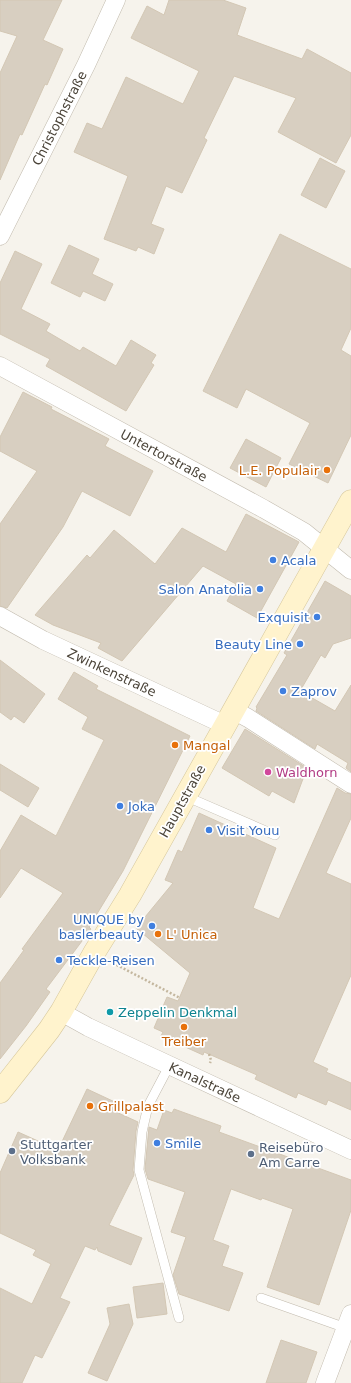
<svg xmlns="http://www.w3.org/2000/svg" width="351" height="1383" viewBox="0 0 351 1383" font-family="'DejaVu Sans',sans-serif">
  <style>
    .building { fill: #d8cfc1; stroke: #d3c7b4 }
    .lines { fill: none; stroke-linecap: round; stroke-linejoin: round }
    .service-casing { stroke: #c2bbae; stroke-width: 10 }
    .minor-casing { stroke: #c2bbae; stroke-width: 19 }
    .secondary-casing { stroke: #d6c79b; stroke-width: 23 }
    .path { stroke: #c4b79f; stroke-width: 2.5; stroke-dasharray: 2 2; stroke-linecap: butt }
    .service { stroke: #fff; stroke-width: 9 }
    .minor { stroke: #fff; stroke-width: 18 }
    .secondary { stroke: #fff3cd; stroke-width: 22 }
    .food-dot { fill: #e8710a; stroke: #fff; stroke-width: 1.5 }
    .shop-dot { fill: #3f7fe0; stroke: #fff; stroke-width: 1.5 }
    .hotel-dot { fill: #d1479c; stroke: #fff; stroke-width: 1.5 }
    .culture-dot { fill: #0f9aa8; stroke: #fff; stroke-width: 1.5 }
    .service-dot { fill: #5c6f8a; stroke: #fff; stroke-width: 1.5 }
    .labels { text-anchor: middle; stroke-width: 3.5; stroke-linejoin: round; paint-order: stroke }
    .street-label { font-size: 13px; fill: #4b4439; stroke: #fff }
    .food-label { font-size: 13px; fill: #c56008; stroke: #fff; text-anchor: start }
    .shop-label { font-size: 13px; fill: #366cbe; stroke: #fff; text-anchor: start }
    .hotel-label { font-size: 13px; fill: #b23c85; stroke: #fff; text-anchor: start }
    .culture-label { font-size: 13px; fill: #0d838f; stroke: #fff; text-anchor: start }
    .service-label { font-size: 13px; fill: #4e5e75; stroke: #fff; text-anchor: start }
  </style>
  <rect width="100%" height="100%" fill="#f6f3ec"/>
  <path class="building" d="M 0,0 L 62,0 L 43,40 L 63,49 L 47,85 L 45,84 L 22,135 L 20,134 L 0,180 L 0,73 L 17,36 L 0,31 Z
    M 169,0 L 223,0 L 246,8 L 237,35 L 302,59 L 307,49 L 351,73 L 351,135 L 336,163 L 278,132 L 296,98 L 234,76 L 204,138 L 207,140 L 182,193 L 166,186 L 151,224 L 164,229 L 154,254 L 138,247 L 136,251 L 104,239 L 128,176 L 74,152 L 87,123 L 102,129 L 126,77 L 183,104 L 199,71 L 131,38 L 147,6 L 164,15 Z
    M 320,158 L 345,171 L 326,208 L 301,195 Z
    M 280,234 L 351,269 L 351,328 L 341,350 L 351,356 L 351,435 L 328,483 L 289,464 L 310,423 L 246,389 L 237,408 L 203,391 Z
    M 69,245 L 99,259 L 92,274 L 113,284 L 105,301 L 83,291 L 80,297 L 51,283 Z
    M 15,251 L 42,264 L 21,309 L 50,324 L 46,331 L 80,351 L 83,347 L 116,366 L 131,340 L 156,355 L 151,363 L 154,365 L 126,411 L 46,366 L 50,359 L 0,334 L 0,283 Z
    M 23,392 L 52,407 L 51,409 L 109,439 L 105,446 L 153,471 L 130,516 L 82,491 L 63,527 L 7,608 L 0,606 L 0,524 L 37,471 L 0,451 L 0,437 Z
    M 246,439 L 281,458 L 266,487 L 230,468 Z
    M 246,514 L 299,542 L 257,618 L 227,601 L 236,584 L 203,566 L 122,661 L 98,648 L 101,643 L 53,625 L 35,615 L 87,555 L 90,558 L 114,530 L 155,564 L 182,528 L 226,552 Z
    M 325,581 L 351,596 L 351,638 L 333,644 L 325,658 L 321,655 L 300,691 L 335,711 L 351,685 L 351,772 L 346,768 L 348,763 L 317,744 L 315,749 L 256,711 L 257,708 L 256,707 L 287,655 L 284,653 Z
    M 0,660 L 45,694 L 24,723 L 14,716 L 11,720 L 0,712 Z
    M 74,672 L 98,686 L 96,689 L 190,736 L 123,871 L 89,927 L 91,929 L 46,989 L 50,992 L 26,1026 L 0,1059 L 0,983 L 24,950 L 22,949 L 63,893 L 21,868 L 0,898 L 0,851 L 21,815 L 56,836 L 104,740 L 82,729 L 88,717 L 58,699 Z
    M 245,729 L 307,768 L 294,803 L 272,791 L 269,796 L 222,768 Z
    M 0,764 L 39,788 L 28,807 L 0,790 Z
    M 337,788 L 345,793 L 351,794 L 351,818 L 326,873 L 351,884 L 351,975 L 313,1062 L 328,1069 L 326,1072 L 351,1083 L 351,1110 L 328,1100 L 326,1105 L 298,1093 L 296,1098 L 255,1079 L 257,1075 L 204,1052 L 203,1055 L 161,1036 L 163,1032 L 154,1028 L 167,997 L 178,1001 L 190,973 L 136,928 L 173,883 L 165,880 L 178,850 L 182,852 L 199,813 L 276,848 L 253,908 L 279,919 Z
    M 87,1089 L 117,1103 L 114,1111 L 138,1122 L 136,1131 L 133,1170 L 134,1175 L 109,1225 L 142,1238 L 131,1265 L 98,1251 L 97,1247 L 95,1250 L 85,1246 L 60,1298 L 70,1302 L 42,1358 L 35,1355 L 22,1383 L 0,1383 L 0,1288 L 32,1304 L 51,1264 L 33,1255 L 36,1250 L 0,1233 L 0,1173 L 18,1132 L 58,1150 Z
    M 174,1109 L 221,1126 L 219,1132 L 351,1180 L 351,1210 L 319,1305 L 267,1287 L 293,1209 L 262,1198 L 261,1200 L 231,1189 L 213,1240 L 229,1246 L 222,1266 L 243,1273 L 229,1311 L 179,1294 L 173,1275 L 186,1237 L 171,1232 L 185,1192 L 148,1179 L 145,1169 L 149,1127 L 157,1130 L 164,1110 L 172,1113 Z
    M 163,1283 L 167,1314 L 137,1318 L 133,1287 Z
    M 129,1304 L 133,1324 L 107,1381 L 88,1373 L 110,1324 L 107,1308 Z
    M 281,1340 L 317,1352 L 306,1383 L 266,1383 Z"/>
  <g class="lines">
    <g class="service-casing">
      <path id="service" d="M 185,796 L 275,835
        M 169,1066 L 148,1106 L 142,1132 L 139,1170 L 179,1318
        M 261,1298 L 346,1328"/>
    </g>
    <g class="minor-casing">
      <path id="minor" d="M 0,236 L 86,65 L 116,0
        M 0,366 L 264,509 L 304,532 L 351,570
        M 0,616 L 43,640 L 225,725
        M 233,710 L 248,718 L 351,784
        M 61,1012 L 88,1027 L 141,1052 L 351,1150
        M 325,1383 L 351,1314"/>
    </g>
    <g class="secondary-casing">
      <path id="secondary" d="M 0,1092 L 49,1030 L 61,1012 L 94,953 L 130,895 L 351,501"/>
    </g>
    <path class="path" d="M 113,963 L 180,998
      M 209,1054 L 211,1060 L 210,1063"/>
    <use href="#service" class="service"/>
    <use href="#minor" class="minor"/>
    <use href="#secondary" class="secondary"/>
  </g>
  <g class="food-dot">
    <circle cx="327" cy="470" r="4"/>
    <circle cx="175" cy="745" r="4"/>
    <circle cx="158" cy="934" r="4"/>
    <circle cx="184" cy="1027" r="4"/>
    <circle cx="90" cy="1106" r="4"/>
  </g>
  <g class="shop-dot">
    <circle cx="273" cy="560" r="4"/>
    <circle cx="260" cy="589" r="4"/>
    <circle cx="317" cy="617" r="4"/>
    <circle cx="300" cy="644" r="4"/>
    <circle cx="283" cy="691" r="4"/>
    <circle cx="120" cy="806" r="4"/>
    <circle cx="209" cy="830" r="4"/>
    <circle cx="152" cy="926" r="4"/>
    <circle cx="59" cy="960" r="4"/>
    <circle cx="157" cy="1143" r="4"/>
  </g>
  <circle class="hotel-dot" cx="268" cy="772" r="4"/>
  <circle class="culture-dot" cx="110" cy="1012" r="4"/>
  <g class="service-dot">
    <circle cx="12" cy="1151" r="4"/>
    <circle cx="251" cy="1154" r="4"/>
  </g>
  <g class="labels">
    <g class="street-label">
      <text transform="translate(59 118) rotate(-63)" y="5">Christophstraße</text>
      <text transform="translate(164 455) rotate(28)" y="5">Untertorstraße</text>
      <text transform="translate(112 672) rotate(25)" y="5">Zwinkenstraße</text>
      <text transform="translate(182 801) rotate(-61)" y="5">Hauptstraße</text>
      <text transform="translate(205 1082) rotate(25)" y="5">Kanalstraße</text>
    </g>
    <g class="food-label">
      <text x="319" y="475" text-anchor="end">L.E. Populair</text>
      <text x="183" y="750">Mangal</text>
      <text x="166" y="939">L' Unica</text>
      <text x="184" y="1046" text-anchor="middle">Treiber</text>
      <text x="98" y="1111">Grillpalast</text>
    </g>
    <g class="shop-label">
      <text x="281" y="565">Acala</text>
      <text x="252" y="594" text-anchor="end">Salon Anatolia</text>
      <text x="309" y="622" text-anchor="end">Exquisit</text>
      <text x="292" y="649" text-anchor="end">Beauty Line</text>
      <text x="291" y="696">Zaprov</text>
      <text x="128" y="811">Joka</text>
      <text x="217" y="835">Visit Youu</text>
      <text x="144" y="924" text-anchor="end">UNIQUE by<tspan x="144" dy="15">baslerbeauty</tspan></text>
      <text x="67" y="965">Teckle-Reisen</text>
      <text x="165" y="1148">Smile</text>
    </g>
    <g class="hotel-label">
      <text x="276" y="777">Waldhorn</text>
    </g>
    <g class="culture-label">
      <text x="118" y="1017">Zeppelin Denkmal</text>
    </g>
    <g class="service-label">
      <text x="20" y="1149">Stuttgarter<tspan x="20" dy="15">Volksbank</tspan></text>
      <text x="259" y="1152">Reisebüro<tspan x="259" dy="15">Am Carre</tspan></text>
    </g>
  </g>
</svg>
